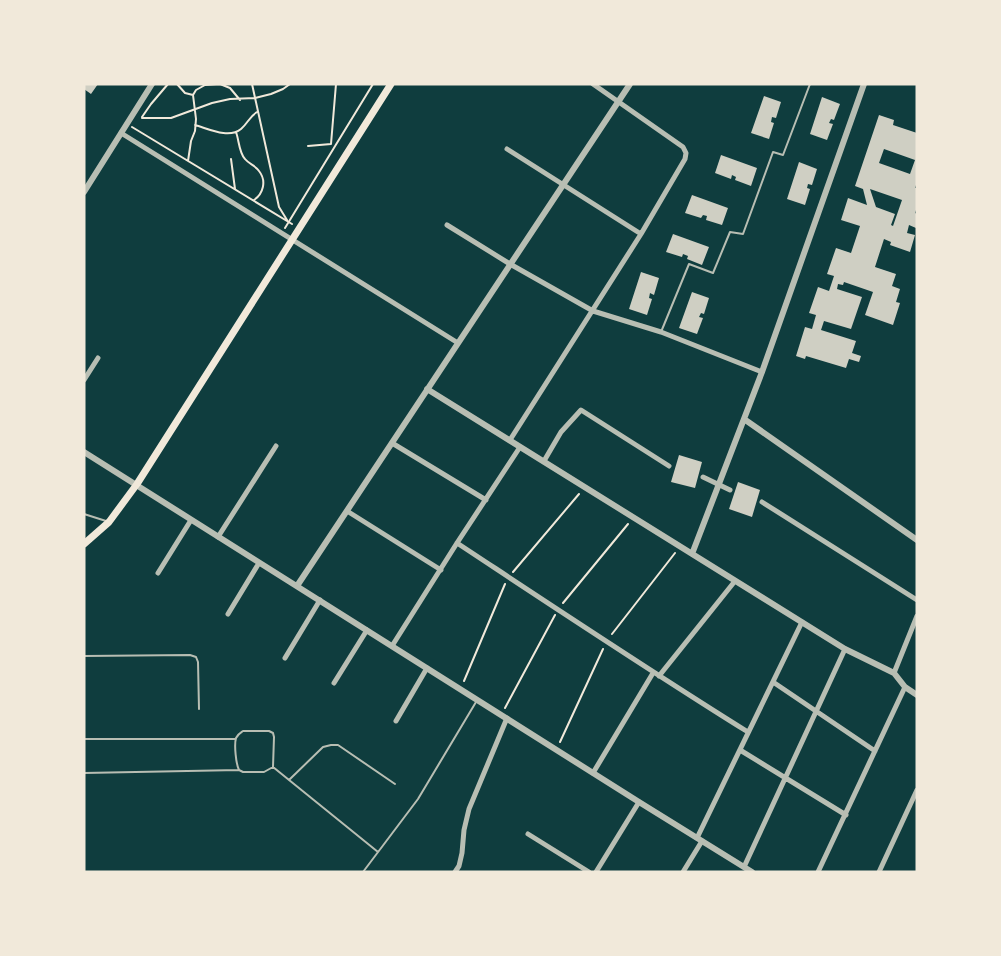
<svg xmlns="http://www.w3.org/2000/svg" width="1001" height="956" viewBox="0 0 1001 956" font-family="'Public Sans',sans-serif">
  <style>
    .building { fill: #cfcfc3; fill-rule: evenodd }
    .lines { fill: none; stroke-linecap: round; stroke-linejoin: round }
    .path { stroke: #f1e9da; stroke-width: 2 }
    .service { stroke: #b8beb3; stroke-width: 2 }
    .minor { stroke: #b8beb3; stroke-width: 5 }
    .tertiary { stroke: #b8beb3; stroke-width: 6 }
    .secondary { stroke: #f1e9da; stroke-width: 7 }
  </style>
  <rect width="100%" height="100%" fill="#0f3d3e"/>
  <path class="building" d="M 84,84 L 98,84 L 91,94 L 84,89 Z
    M 764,96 L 781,102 L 776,118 L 772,117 L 771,122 L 774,123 L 769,139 L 751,133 Z
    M 822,97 L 840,104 L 834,120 L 831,119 L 829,123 L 833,124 L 827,140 L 810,134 Z
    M 879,115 L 894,120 L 893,125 L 917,133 L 917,182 L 915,188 L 917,188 L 917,207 L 915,213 L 917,214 L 917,226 L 916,228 L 909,225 L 907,233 L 915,235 L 910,252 L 890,245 L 891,242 L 884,239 L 875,267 L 896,274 L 892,286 L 900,289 L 896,302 L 900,303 L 893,325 L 865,315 L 873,292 L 844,282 L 843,285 L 838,284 L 837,289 L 862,297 L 851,329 L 824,321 L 821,330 L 856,341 L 852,353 L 861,356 L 859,362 L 849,359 L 846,368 L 806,356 L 805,359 L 796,356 L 805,327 L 812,329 L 816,315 L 809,313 L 818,287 L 829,291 L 834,276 L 827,274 L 836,248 L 851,253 L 860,226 L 841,220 L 848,198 L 867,205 L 863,189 L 855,186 ZM 884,149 L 915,160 L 910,174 L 879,163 ZM 870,189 L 902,200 L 893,226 L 891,225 L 895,214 L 876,207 Z
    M 721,155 L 757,168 L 751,186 L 735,180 L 736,177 L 732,175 L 731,179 L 715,173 Z
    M 799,162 L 817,169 L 812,185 L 808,184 L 807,188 L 810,189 L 805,205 L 787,199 Z
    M 692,195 L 728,208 L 722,225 L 706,220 L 707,216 L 703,215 L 701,218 L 685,213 Z
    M 673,234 L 709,247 L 702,265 L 687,259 L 688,256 L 683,254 L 682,257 L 666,252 Z
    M 641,272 L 659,278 L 654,295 L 650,293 L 649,298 L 652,299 L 647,315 L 629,309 Z
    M 692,292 L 709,298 L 704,314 L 701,313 L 699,317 L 703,318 L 697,334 L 679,328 Z
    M 679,455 L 702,462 L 695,488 L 671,482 Z
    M 738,482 L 760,490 L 752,517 L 729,509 Z"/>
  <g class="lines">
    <path class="path" d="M 177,84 L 185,93 L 193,95
      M 220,84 L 230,88 L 240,100
      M 252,84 L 279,207 L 287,220
      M 142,117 L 151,104 L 168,84
      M 142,118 L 171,118 L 212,103 L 230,99 L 255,98 L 271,94 L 283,89 L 290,84
      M 195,125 C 209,129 229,139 241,129 C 248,123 249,117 257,112
      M 132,127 L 292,224
      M 236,132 C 239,140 239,153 245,159 C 249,164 256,166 259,171 C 267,181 263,194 254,200
      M 308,146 L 331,144 L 336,84
      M 231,159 L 235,189
      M 188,161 L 191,141 L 195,131 L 196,119 L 193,95 L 196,90 L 205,85 L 220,84
      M 285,228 L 373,84
      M 513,572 L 579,494
      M 563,603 L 628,524
      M 612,634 L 675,553
      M 464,681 L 505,584
      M 505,708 L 555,615
      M 560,742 L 603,649"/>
    <path class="service" d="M 661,332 L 689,264 L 713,273 L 730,232 L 743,234 L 773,152 L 783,155 L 810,84
      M 84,514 L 106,521
      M 84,656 L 190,655 L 196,657 L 198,662 L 199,709
      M 243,731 L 269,731 L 273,733 L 274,737 L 273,767 L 264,772 L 243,772 L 239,770 C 236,764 234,745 236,738 C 238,734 240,733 243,731 Z
      M 84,739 L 236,739
      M 273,767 L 378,852
      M 84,773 L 239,770
      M 289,780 L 323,747 L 331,745 L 338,745 L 395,784
      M 363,872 L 418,799 L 476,702"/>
    <path class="minor" d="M 121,133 L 458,343
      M 507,149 L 641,234
      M 447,225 L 510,264 L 593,311 L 661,332 L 762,372
      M 84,380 L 98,358
      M 510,440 L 641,234 L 685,159 L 686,153 L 683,147 L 593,84
      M 392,443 L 486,500
      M 544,461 L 561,432 L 581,410 L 669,466
      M 703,477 L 730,490
      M 762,502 L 917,600
      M 347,511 L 441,570
      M 218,537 L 276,446
      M 457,543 C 554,607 650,671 748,732
      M 158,573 L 191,520
      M 228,614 L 259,563
      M 392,646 L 457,543 L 520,447
      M 285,658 L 320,600
      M 894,673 L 917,616
      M 659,676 L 735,581
      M 773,682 L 875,751
      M 334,683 L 367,630
      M 396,721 L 427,668
      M 740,750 L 846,815
      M 593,773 L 653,673
      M 528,834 L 589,872
      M 697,838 L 802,622
      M 744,867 L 845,649
      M 455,872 L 459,866 L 462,853 L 464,830 L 469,809 L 507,718
      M 596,872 L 639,802
      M 683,872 L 702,841
      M 818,872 L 905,687
      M 879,872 L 917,790"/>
    <path class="tertiary" d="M 84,192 L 152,84
      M 427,389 L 845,649 L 894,673 L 905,687 L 917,695
      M 744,419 L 917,540
      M 84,452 L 639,802 L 752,872
      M 692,554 L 762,372 L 864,84
      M 297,586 L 630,84"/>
    <path class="secondary" d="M 84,544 L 109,522 L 137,484 L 391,84"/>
  </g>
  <rect width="1001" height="956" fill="none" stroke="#f1e9da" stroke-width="171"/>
</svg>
